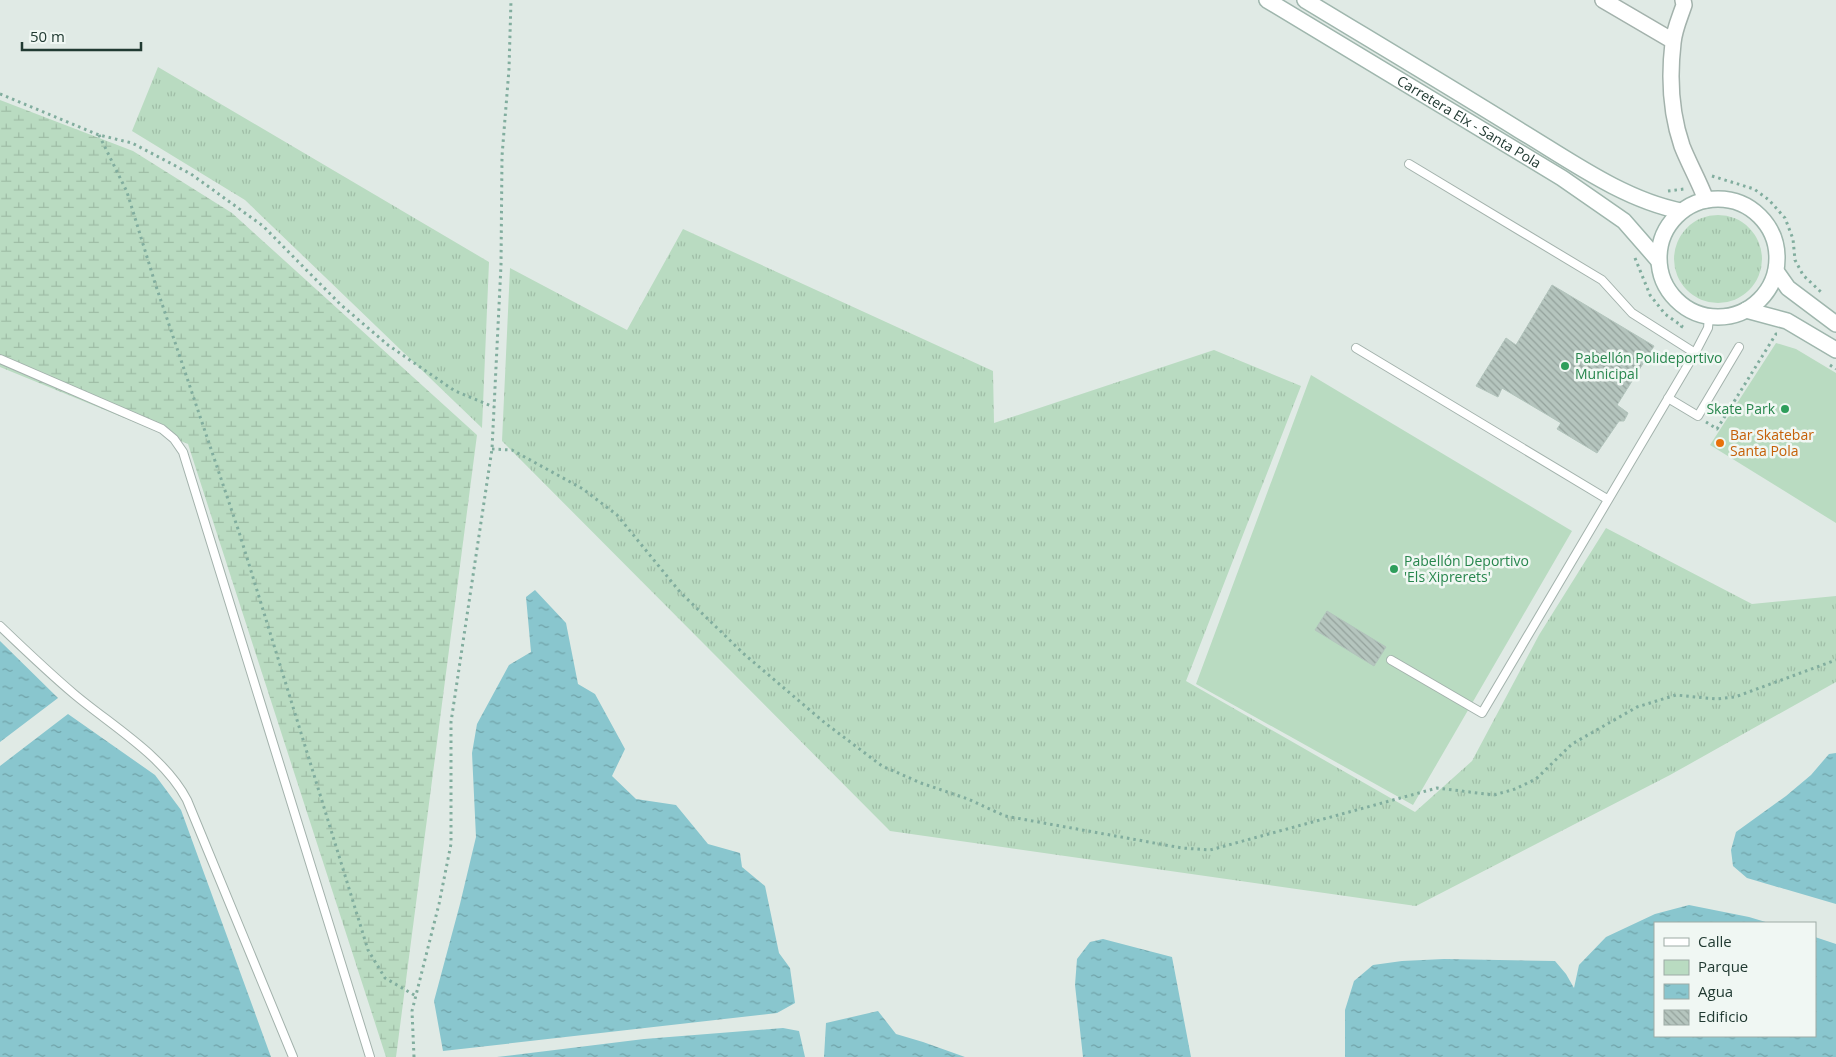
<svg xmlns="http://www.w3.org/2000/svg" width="1836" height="1057" viewBox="0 0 1836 1057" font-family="'Open Sans',sans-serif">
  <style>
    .grass { fill: url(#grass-tufts) }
    .wetland { fill: url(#wetland-marsh) }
    .park { fill: #b9dbc1 }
    .water { fill: url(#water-ripples) }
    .building { fill: url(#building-back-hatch); stroke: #b2c4bc }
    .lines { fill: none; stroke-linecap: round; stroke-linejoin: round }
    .service-casing { stroke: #a3b2ac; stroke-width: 10 }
    .minor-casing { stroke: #a3b2ac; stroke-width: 18 }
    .secondary-casing { stroke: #9fb6ad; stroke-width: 18 }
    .path { stroke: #81ad9e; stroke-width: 3; stroke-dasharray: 2.5 4; stroke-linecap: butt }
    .service { stroke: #fff; stroke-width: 8 }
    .minor { stroke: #fff; stroke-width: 15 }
    .secondary { stroke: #fff; stroke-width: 15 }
    .leisure-dot { fill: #2e9e5b; stroke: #f0f7f3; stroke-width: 2 }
    .food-dot { fill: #e8710a; stroke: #f0f7f3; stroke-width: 2 }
    .labels { text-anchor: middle; stroke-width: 5; stroke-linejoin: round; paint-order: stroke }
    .street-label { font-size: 14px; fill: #213a32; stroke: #f0f7f3 }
    .leisure-label { font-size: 14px; fill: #27864d; stroke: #f0f7f3; text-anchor: start }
    .food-label { font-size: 14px; fill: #c56008; stroke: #f0f7f3; text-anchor: start }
  </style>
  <defs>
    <pattern id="grass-tufts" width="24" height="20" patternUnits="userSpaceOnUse" patternTransform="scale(1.25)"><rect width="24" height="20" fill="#b9dbc1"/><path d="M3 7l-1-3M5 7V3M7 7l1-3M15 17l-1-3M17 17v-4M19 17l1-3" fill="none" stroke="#9fbda6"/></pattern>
    <pattern id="wetland-marsh" width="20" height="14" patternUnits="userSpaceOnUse" patternTransform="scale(1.25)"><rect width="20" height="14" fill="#b9dbc1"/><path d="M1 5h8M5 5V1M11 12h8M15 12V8" fill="none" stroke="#9fbda6"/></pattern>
    <pattern id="water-ripples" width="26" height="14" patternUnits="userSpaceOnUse" patternTransform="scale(1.25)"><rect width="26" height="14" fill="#89c6ce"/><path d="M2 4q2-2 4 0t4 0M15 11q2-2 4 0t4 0" fill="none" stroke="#70a2a8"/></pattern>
    <pattern id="building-back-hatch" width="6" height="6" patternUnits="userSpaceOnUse" patternTransform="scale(1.25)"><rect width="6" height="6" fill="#b5c5be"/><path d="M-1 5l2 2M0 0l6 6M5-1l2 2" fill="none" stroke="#93a19b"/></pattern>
  </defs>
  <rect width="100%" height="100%" fill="#e0eae5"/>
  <path class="grass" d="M 158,67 L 489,262 L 482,428 L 245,200 L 132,131 Z
    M1674 259a44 44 0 1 1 88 0a44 44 0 1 1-88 0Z
    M 683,229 L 993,371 L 994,423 L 1214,350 L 1301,386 L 1186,681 L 1415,812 L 1472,761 L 1539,635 L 1606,528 L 1752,604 L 1836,596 L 1836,682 L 1670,775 L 1416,906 L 890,831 L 502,441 L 510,268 L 627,330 Z"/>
  <path class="wetland" d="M 0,100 L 133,151 L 232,213 L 477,435 L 396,1057 L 386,1057 L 188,444 L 0,367 Z"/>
  <path class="park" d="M 1776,343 L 1796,349 L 1836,373 L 1836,523 L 1710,445 Z
    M 1311,375 L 1572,531 L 1413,805 L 1196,684 Z"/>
  <path class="water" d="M 535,590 L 566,623 L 578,684 L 595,694 L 625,749 L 612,776 L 636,799 L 676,805 L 708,844 L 740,853 L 742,867 L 765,886 L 779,953 L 790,968 L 795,1003 L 777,1013 L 443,1051 L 434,1001 L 460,904 L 476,837 L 472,753 L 477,724 L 509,665 L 531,652 L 526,597 Z
    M 0,641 L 58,698 L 0,742 Z
    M 68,714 L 155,775 L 181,810 L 271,1057 L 0,1057 L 0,766 Z
    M 1836,753 L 1836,904 L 1747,878 L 1733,866 L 1731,850 L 1736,832 L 1786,796 L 1811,775 L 1829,754 Z
    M 1689,905 L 1749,917 L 1769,923 L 1655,923 L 1655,1036 L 1815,1036 L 1815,937 L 1836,944 L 1836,1057 L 1345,1057 L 1345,1010 L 1354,981 L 1373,965 L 1402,961 L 1444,959 L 1555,961 L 1566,974 L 1574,988 L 1579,965 L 1606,937 L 1655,914 Z
    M 1103,939 L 1172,957 L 1191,1057 L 1083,1057 L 1075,985 L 1077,959 L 1090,942 Z
    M 878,1011 L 896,1034 L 923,1042 L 965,1057 L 824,1057 L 826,1023 Z
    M 783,1028 L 799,1031 L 805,1057 L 497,1057 L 644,1039 Z"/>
  <path class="building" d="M 1552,285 L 1654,346 L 1617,405 L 1628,413 L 1624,421 L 1619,421 L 1597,453 L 1557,429 L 1561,423 L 1502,388 L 1498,397 L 1476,386 L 1506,338 L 1516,345 Z
    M 1327,611 L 1386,647 L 1374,666 L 1315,630 Z"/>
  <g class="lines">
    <g class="service-casing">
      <path id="service" d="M 1409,164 L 1602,280 L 1632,313 L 1695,353
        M 1356,348 L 1607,499
        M 0,359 L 162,429 L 174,439 L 183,452 L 370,1057
        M 1668,398 L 1698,416 L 1739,347
        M 0,626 C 24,649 48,672 74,694 C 112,726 164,756 187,800 L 293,1057
        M 1391,660 L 1482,713 L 1695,353 L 1708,328 L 1709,317"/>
    </g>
    <g class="minor-casing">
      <path id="minor" d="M 1603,0 L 1673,41
        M 1683,0 L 1684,5 C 1680,17 1674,30 1673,43 C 1669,77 1671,114 1682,146 C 1689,164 1699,181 1706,200"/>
    </g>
    <g class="secondary-casing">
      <g id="secondary">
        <path id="s1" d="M 1267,0 L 1562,178 L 1624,221 L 1658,260"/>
        <path d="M 1305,0 C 1376,43 1448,86 1519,130 C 1569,160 1624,200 1681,211"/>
        <circle cx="1718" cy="258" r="59"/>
        <path d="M 1776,271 L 1788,288 L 1836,324"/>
        <path d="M 1746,310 L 1787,321 L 1836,350"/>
      </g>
    </g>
    <path class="path" d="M 0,94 L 99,135 L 132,143 L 191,174 L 263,226 L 340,304 L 388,345 L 455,391 L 494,407
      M 99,135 L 127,192 L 155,283 L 239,532 L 368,950 L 385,978 L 416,996
      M 1712,176 L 1754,189 L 1769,200 L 1785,218 L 1793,239 L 1795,260 L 1803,275 L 1822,293
      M 1668,191 L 1684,189 L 1685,187
      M 1635,258 L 1650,295 L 1665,314 L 1682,326 L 1679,331
      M 1830,365 L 1836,369
      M 1706,422 L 1717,429 L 1776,334 L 1777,334
      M 492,449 L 512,450 L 583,489 L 617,515 L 680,592 L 744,654 L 825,723 L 882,766 L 921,783 L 968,799 L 1005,816 L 1182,848 L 1210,850 L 1437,788 L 1494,795 L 1515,789 L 1536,779 L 1572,744 L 1637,707 L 1676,695 L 1716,699 L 1735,697 L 1836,660
      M 414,1057 L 412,1011 L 439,904 L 451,844 L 451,722 L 492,449 L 501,265 L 502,156 L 509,69 L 511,0"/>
    <use href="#service" class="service"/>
    <use href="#minor" class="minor"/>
    <use href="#secondary" class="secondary"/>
  </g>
  <g class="leisure-dot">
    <circle cx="1565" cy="366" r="5"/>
    <circle cx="1785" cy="409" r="5"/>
    <circle cx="1394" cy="569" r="5"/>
  </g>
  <circle class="food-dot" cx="1720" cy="443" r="5"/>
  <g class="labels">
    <g class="street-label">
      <text dy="5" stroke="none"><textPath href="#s1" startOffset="236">Carretera Elx - Santa Pola</textPath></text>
    </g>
    <g class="leisure-label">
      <text x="1575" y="363">Pabellón Polideportivo<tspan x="1575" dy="16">Municipal</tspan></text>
      <text x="1775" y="414" text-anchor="end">Skate Park</text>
      <text x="1404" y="566">Pabellón Deportivo<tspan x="1404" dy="16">'Els Xiprerets'</tspan></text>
    </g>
    <g class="food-label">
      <text x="1730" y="440">Bar Skatebar<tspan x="1730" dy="16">Santa Pola</tspan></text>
    </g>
  </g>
  <rect x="1654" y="922" width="162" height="115" fill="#f0f7f3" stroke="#9daba6"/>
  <rect x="1664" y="938" width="25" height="8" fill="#ffffff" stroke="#9daba6"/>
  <text x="1698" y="947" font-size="15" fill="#213a32">Calle</text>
  <rect x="1664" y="960" width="25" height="15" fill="#b9dbc1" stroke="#9daba6"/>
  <text x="1698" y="972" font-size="15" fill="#213a32">Parque</text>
  <rect x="1664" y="984" width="25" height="15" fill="url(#water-ripples)" stroke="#9daba6"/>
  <text x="1698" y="997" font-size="15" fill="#213a32">Agua</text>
  <rect x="1664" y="1010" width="25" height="15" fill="url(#building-back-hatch)" stroke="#9daba6"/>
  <text x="1698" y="1022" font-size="15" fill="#213a32">Edificio</text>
  <path d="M22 42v8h119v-8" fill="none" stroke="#213a32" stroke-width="2.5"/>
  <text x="30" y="42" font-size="15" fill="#213a32" stroke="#f0f7f3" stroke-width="4" paint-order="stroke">50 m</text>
</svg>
